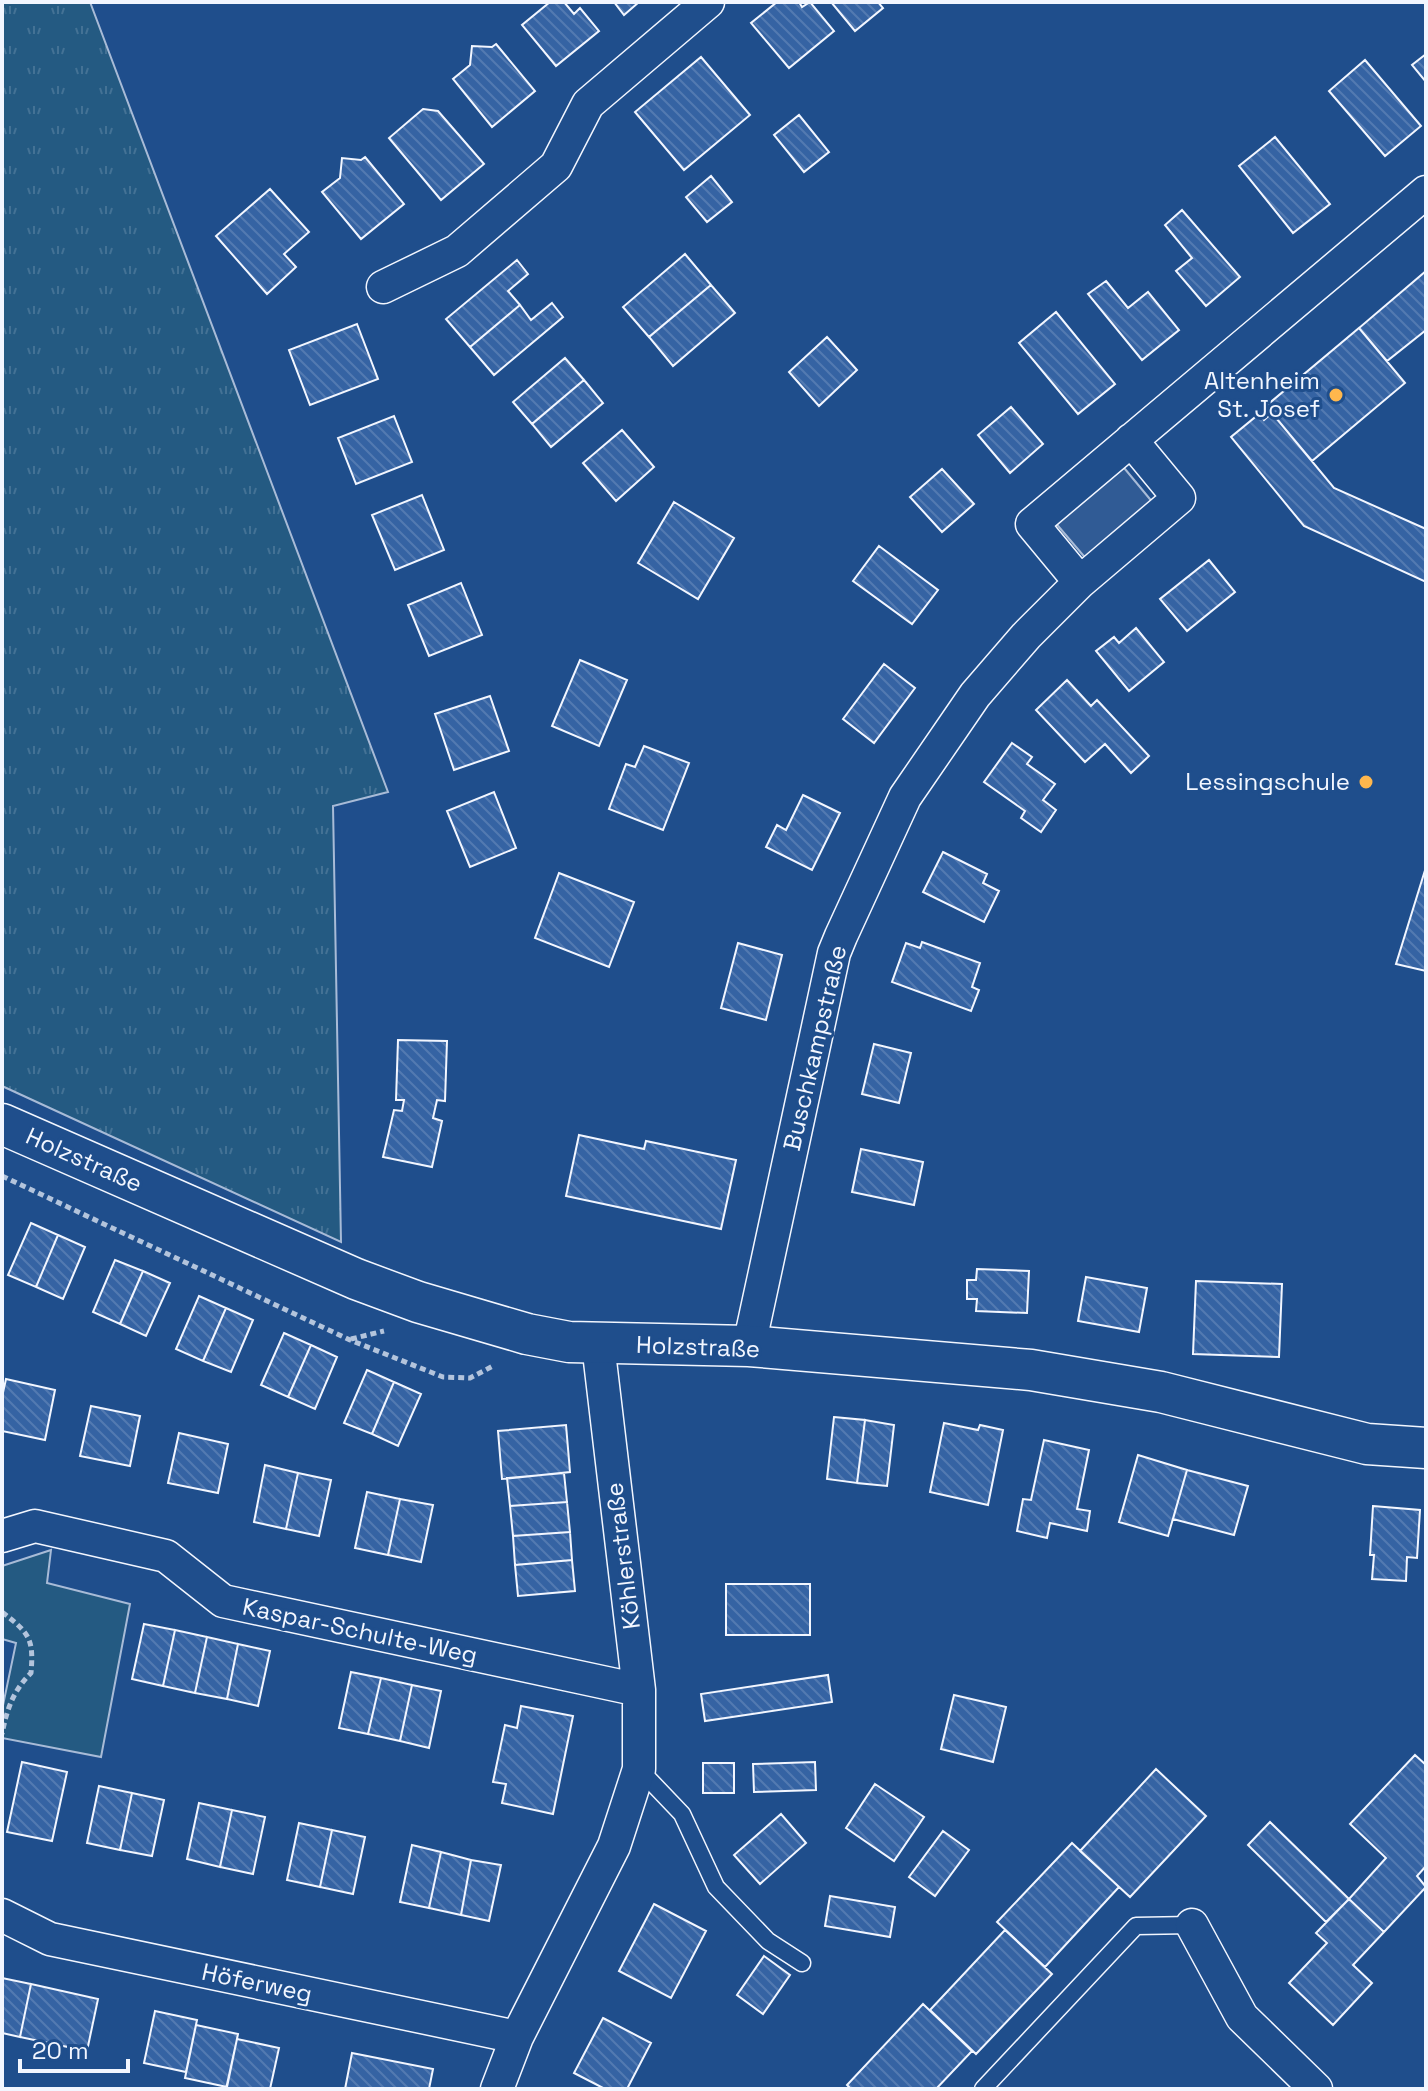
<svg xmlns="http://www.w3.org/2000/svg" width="1428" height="2091" viewBox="0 0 1428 2091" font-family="'Space Grotesk',sans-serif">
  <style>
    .grass { fill: url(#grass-tufts); stroke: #a8bbd7; stroke-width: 2 }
    .park { fill: #245a82; stroke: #a8bbd7; stroke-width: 2 }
    .parking { fill: #305b95; stroke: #a8bbd7; stroke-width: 2 }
    .building { fill: url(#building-back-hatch); stroke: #f2f6ff; stroke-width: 2 }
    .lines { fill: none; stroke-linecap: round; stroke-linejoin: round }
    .service-casing { stroke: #f2f6ff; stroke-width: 19 }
    .minor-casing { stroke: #f2f6ff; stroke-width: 35 }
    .tertiary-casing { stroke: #f2f6ff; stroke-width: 43 }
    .path { stroke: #b3c4dc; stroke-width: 5; stroke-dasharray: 6 4; stroke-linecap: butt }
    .service { stroke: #1f4e8c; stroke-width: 16 }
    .minor { stroke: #1f4e8c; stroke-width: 32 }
    .tertiary { stroke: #1f4e8c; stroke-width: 40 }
    .poi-dot { fill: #ffb74d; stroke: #1f4e8c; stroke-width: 3 }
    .labels { text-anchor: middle; stroke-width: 6; stroke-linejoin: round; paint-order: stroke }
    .poi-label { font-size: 24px; fill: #f2f6ff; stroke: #1f4e8c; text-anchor: end }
    .street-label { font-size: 24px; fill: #f2f6ff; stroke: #1f4e8c }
  </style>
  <defs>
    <pattern id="grass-tufts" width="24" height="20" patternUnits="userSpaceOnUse" patternTransform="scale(2)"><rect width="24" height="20" fill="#245a82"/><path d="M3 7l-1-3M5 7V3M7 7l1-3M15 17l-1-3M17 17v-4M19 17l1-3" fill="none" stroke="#447295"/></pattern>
    <pattern id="building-back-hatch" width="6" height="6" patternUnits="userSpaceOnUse" patternTransform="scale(2)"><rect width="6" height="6" fill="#3563a3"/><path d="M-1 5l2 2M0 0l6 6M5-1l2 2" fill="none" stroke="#537ab1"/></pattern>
  </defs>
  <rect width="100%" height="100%" fill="#1f4e8c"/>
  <path class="grass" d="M 2,2 L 90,2 L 388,792 L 333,806 L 341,1242 L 2,1086 Z"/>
  <path class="park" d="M 51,1550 L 47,1583 L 130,1604 L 101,1757 L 2,1738 L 2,1710 L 16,1643 L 2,1639 L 2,1566 Z"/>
  <path class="parking" d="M 1120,463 L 1154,504 L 1088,561 L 1053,520 Z"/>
  <path class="building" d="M 550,2 L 564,2 L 574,14 L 580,8 L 599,31 L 556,66 L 522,25 Z
    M 614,2 L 639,2 L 624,15 Z
    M 777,2 L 799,2 L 802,7 L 810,2 L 834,31 L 789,68 L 751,23 Z
    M 831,2 L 878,2 L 883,8 L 855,31 Z
    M 496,44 L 535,91 L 492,127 L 453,79 L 470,65 L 472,46 L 492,47 Z
    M 1426,54 L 1426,82 L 1412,65 Z
    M 701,57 L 750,115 L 684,170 L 635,112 Z
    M 1365,60 L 1421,126 L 1385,156 L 1329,91 Z
    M 423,109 L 438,111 L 484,164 L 441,200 L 389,138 Z
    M 799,115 L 829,152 L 804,172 L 774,135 Z
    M 1275,137 L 1330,204 L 1293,233 L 1239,166 Z
    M 365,157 L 404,204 L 361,239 L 322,192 L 340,178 L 342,158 L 361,160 Z
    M 711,176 L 732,202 L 707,222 L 686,197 Z
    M 270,189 L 309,232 L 284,254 L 296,267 L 267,294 L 216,236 Z
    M 1182,210 L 1240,277 L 1206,306 L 1176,271 L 1192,258 L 1165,225 Z
    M 685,254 L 711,285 L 649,337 L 623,307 Z
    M 517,260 L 528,274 L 508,291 L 520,305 L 470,347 L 446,319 Z
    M 1426,271 L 1426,330 L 1387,361 L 1359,328 Z
    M 1106,281 L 1128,308 L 1148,292 L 1179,330 L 1142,360 L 1088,294 Z
    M 711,285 L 735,313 L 673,366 L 649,337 Z
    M 552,303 L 563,317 L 494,375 L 470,347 L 520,305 L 531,320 Z
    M 1056,312 L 1115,384 L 1078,414 L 1019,343 Z
    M 357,324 L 378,379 L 310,405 L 289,350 Z
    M 1359,328 L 1405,383 L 1312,461 L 1266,406 Z
    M 827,337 L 857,370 L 819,406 L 789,372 Z
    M 565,358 L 584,380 L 532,424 L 513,402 Z
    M 584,380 L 603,403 L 551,447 L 532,424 Z
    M 1011,407 L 1043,444 L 1010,473 L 978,435 Z
    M 1272,413 L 1334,488 L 1426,529 L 1426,582 L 1304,526 L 1231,437 L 1259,414 L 1264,420 Z
    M 394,416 L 412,462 L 356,484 L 338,438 Z
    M 622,430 L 654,467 L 616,501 L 583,463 Z
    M 942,469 L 974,504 L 942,532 L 910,497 Z
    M 422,495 L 444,550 L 395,570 L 372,515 Z
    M 674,502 L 734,538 L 698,599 L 638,563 Z
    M 879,546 L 938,590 L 912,624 L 853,581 Z
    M 1209,560 L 1235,592 L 1187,631 L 1160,599 Z
    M 461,583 L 482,635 L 429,656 L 408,605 Z
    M 1136,628 L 1164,662 L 1129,691 L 1096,651 L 1114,637 L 1119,643 Z
    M 580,660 L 627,680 L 599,746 L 552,726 Z
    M 884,664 L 915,688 L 874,743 L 843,719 Z
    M 1067,680 L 1091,706 L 1097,700 L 1149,756 L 1131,773 L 1105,744 L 1085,762 L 1036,710 Z
    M 490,696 L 509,751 L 454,770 L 435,714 Z
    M 1012,743 L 1032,757 L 1027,764 L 1055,784 L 1043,800 L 1056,810 L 1041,832 L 1021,818 L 1025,811 L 984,782 Z
    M 644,746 L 689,763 L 663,830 L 609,809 L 626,764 L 635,767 Z
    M 494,792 L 516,848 L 470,867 L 447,811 Z
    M 803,795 L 840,813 L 812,870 L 766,847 L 777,825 L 786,830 Z
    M 943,852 L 987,874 L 983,883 L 999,891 L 984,922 L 923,892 Z
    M 1426,867 L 1426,971 L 1396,964 Z
    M 559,873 L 634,902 L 609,967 L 535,938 Z
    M 922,942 L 980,963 L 972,987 L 979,990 L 971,1011 L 892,982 L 906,943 L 920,948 Z
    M 738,943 L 782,955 L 766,1020 L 721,1008 Z
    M 398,1040 L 447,1041 L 445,1101 L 437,1100 L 433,1118 L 442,1121 L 432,1167 L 383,1157 L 394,1110 L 402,1111 L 404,1100 L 396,1100 Z
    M 874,1044 L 911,1053 L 899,1103 L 862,1094 Z
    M 579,1135 L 644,1149 L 646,1141 L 736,1160 L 721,1229 L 566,1196 Z
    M 861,1149 L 923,1162 L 914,1205 L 852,1192 Z
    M 31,1223 L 58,1235 L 36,1287 L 8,1275 Z
    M 58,1235 L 85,1247 L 63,1299 L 36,1287 Z
    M 115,1260 L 143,1271 L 120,1324 L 93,1312 Z
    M 977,1269 L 1029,1271 L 1027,1313 L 976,1311 L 977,1299 L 967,1299 L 967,1280 L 976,1280 Z
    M 143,1271 L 170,1283 L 146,1336 L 120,1324 Z
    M 1086,1277 L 1147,1288 L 1139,1332 L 1078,1321 Z
    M 1196,1281 L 1282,1284 L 1279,1357 L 1193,1354 Z
    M 199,1296 L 226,1308 L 203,1361 L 176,1349 Z
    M 226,1308 L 253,1320 L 231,1372 L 203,1361 Z
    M 284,1333 L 311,1345 L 288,1397 L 261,1385 Z
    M 311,1345 L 337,1357 L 315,1409 L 288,1397 Z
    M 367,1370 L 394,1382 L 372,1434 L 344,1423 Z
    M 6,1379 L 55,1390 L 45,1440 L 2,1431 L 2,1397 Z
    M 394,1382 L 421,1394 L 398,1446 L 372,1434 Z
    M 91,1406 L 140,1416 L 130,1466 L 80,1456 Z
    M 834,1417 L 865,1420 L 857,1483 L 827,1479 Z
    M 865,1420 L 894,1425 L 887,1486 L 857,1483 Z
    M 944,1423 L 978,1430 L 980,1425 L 1003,1430 L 988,1505 L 930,1492 Z
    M 566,1425 L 570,1472 L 502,1479 L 498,1431 Z
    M 179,1433 L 228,1444 L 218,1493 L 168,1483 Z
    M 1044,1440 L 1089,1450 L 1077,1509 L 1090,1511 L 1087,1531 L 1050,1523 L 1047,1538 L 1017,1531 L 1023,1499 L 1031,1500 Z
    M 1138,1455 L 1187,1470 L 1168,1536 L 1119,1522 Z
    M 265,1465 L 298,1473 L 286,1529 L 254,1522 Z
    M 1187,1470 L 1248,1486 L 1234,1535 L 1173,1519 Z
    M 298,1473 L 331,1480 L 319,1536 L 286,1529 Z
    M 564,1473 L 567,1502 L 510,1506 L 507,1478 Z
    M 367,1492 L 400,1499 L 388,1555 L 355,1548 Z
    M 400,1499 L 433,1505 L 421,1562 L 388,1555 Z
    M 567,1502 L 570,1532 L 513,1536 L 510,1506 Z
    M 1373,1506 L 1420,1510 L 1417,1558 L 1407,1557 L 1406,1581 L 1372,1579 L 1374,1555 L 1370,1555 Z
    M 570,1532 L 572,1560 L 515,1565 L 513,1536 Z
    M 572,1560 L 575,1591 L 518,1596 L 515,1565 Z
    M 726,1584 L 810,1584 L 810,1635 L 726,1635 Z
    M 144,1624 L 175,1630 L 163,1686 L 132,1679 Z
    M 175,1630 L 207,1637 L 195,1693 L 163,1686 Z
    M 207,1637 L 238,1644 L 227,1699 L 195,1693 Z
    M 238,1644 L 270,1651 L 258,1706 L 227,1699 Z
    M 351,1672 L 381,1678 L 368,1734 L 339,1728 Z
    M 828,1675 L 832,1702 L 705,1721 L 701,1694 Z
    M 381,1678 L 412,1685 L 400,1741 L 368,1734 Z
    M 412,1685 L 441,1691 L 429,1748 L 400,1741 Z
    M 954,1695 L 1006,1707 L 993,1762 L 941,1749 Z
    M 521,1706 L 573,1716 L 553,1814 L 502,1803 L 506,1784 L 493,1782 L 505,1725 L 517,1728 Z
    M 1415,1755 L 1426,1765 L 1426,1866 L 1417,1876 L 1426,1887 L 1384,1932 L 1349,1899 L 1386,1858 L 1350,1824 Z
    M 22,1762 L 67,1772 L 52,1841 L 7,1832 Z
    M 815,1762 L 816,1790 L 754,1792 L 753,1764 Z
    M 703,1763 L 734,1763 L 734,1793 L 703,1793 Z
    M 1156,1769 L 1206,1816 L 1130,1897 L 1080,1851 Z
    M 875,1784 L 924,1817 L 894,1861 L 846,1828 Z
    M 99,1786 L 132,1793 L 120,1850 L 87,1843 Z
    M 132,1793 L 164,1800 L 152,1856 L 120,1850 Z
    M 199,1803 L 232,1810 L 220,1867 L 187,1859 Z
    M 232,1810 L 265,1817 L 253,1874 L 220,1867 Z
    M 781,1814 L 806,1843 L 760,1884 L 734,1855 Z
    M 1270,1822 L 1349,1899 L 1326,1922 L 1248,1845 Z
    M 299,1823 L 332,1830 L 320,1887 L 287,1880 Z
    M 332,1830 L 365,1837 L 353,1894 L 320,1887 Z
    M 943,1831 L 969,1850 L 935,1896 L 909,1877 Z
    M 1072,1843 L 1119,1887 L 1045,1967 L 997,1922 Z
    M 412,1845 L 441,1852 L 429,1908 L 400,1902 Z
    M 441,1852 L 471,1860 L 461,1915 L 429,1908 Z
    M 471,1860 L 501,1865 L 489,1921 L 461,1915 Z
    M 830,1896 L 895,1907 L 890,1937 L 825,1926 Z
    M 1349,1899 L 1384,1932 L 1353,1965 L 1372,1983 L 1333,2025 L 1289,1983 L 1327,1943 L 1316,1933 Z
    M 654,1904 L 706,1931 L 671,1998 L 619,1971 Z
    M 1005,1930 L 1052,1974 L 976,2054 L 930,2010 Z
    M 764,1956 L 790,1975 L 763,2014 L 737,1995 Z
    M 2,1978 L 31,1984 L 20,2037 L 2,2033 Z
    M 31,1984 L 98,1999 L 87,2051 L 20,2037 Z
    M 923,2004 L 972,2051 L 936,2089 L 851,2089 L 847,2085 Z
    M 155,2011 L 197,2020 L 186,2072 L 144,2063 Z
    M 603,2018 L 651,2043 L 627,2089 L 605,2089 L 574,2073 Z
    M 196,2025 L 238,2034 L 227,2087 L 185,2078 Z
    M 237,2039 L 279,2048 L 270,2089 L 226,2089 Z
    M 352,2053 L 433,2069 L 429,2089 L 345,2089 Z"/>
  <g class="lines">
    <g class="service-casing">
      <path id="service" d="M 639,1769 L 682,1814 L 716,1887 L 768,1941 L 802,1963
        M 983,2089 L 1136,1926 L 1192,1925"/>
    </g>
    <g class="minor-casing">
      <path id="minor" d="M 383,287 L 457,251 L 556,166 L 588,104 L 708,2
        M 1080,582 L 1032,524 L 1426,192
        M 749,1346 L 834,953 L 841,936 L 905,797 L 975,695 L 1026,636 L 1080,582 L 1179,498 L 1131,440
        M 2,1536 L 35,1526 L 166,1556 L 223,1601 L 639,1690
        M 2,1915 L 50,1939 L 517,2037
        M 1192,1925 L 1242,2017 L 1316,2089
        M 497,2089 L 517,2037 L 614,1846 L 639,1769 L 639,1690 L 598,1344"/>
    </g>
    <g class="tertiary-casing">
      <path id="tertiary" d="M 2,1124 L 356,1279 L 418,1302 L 527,1334 L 569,1342 L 749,1346 L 1031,1370 L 1161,1392 L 1367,1444 L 1426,1448"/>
    </g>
    <path class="path" d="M 2,1176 L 350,1340 L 443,1377 L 470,1378 L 495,1365
      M 351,1339 L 384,1331
      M 2,1612 C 29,1633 34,1638 31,1673 C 13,1691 7,1709 2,1734"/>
    <use href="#service" class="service"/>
    <use href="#minor" class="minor"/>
    <use href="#tertiary" class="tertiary"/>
  </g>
  <g class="poi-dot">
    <circle cx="1336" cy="395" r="8"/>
    <circle cx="1366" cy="782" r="8"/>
  </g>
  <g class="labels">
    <g class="poi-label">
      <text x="1320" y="389">Altenheim<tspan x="1320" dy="28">St. Josef</tspan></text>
      <text x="1350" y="790">Lessingschule</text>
    </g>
    <g class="street-label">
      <text transform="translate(815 1048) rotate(-77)" y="8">Buschkampstraße</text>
      <text transform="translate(84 1160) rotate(24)" y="8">Holzstraße</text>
      <text transform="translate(698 1347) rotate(2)" y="8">Holzstraße</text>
      <text transform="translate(623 1556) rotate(-97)" y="8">Köhlerstraße</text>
      <text transform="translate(360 1631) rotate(12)" y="8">Kaspar-Schulte-Weg</text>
      <text transform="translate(257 1983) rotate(12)" y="8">Höferweg</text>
    </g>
  </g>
  <rect width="1428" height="2091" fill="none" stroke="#f2f6ff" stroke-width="8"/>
  <path d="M20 2059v12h108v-12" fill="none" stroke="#f2f6ff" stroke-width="4"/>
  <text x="32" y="2059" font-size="24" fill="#f2f6ff" stroke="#1f4e8c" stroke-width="6" paint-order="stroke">20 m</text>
</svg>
